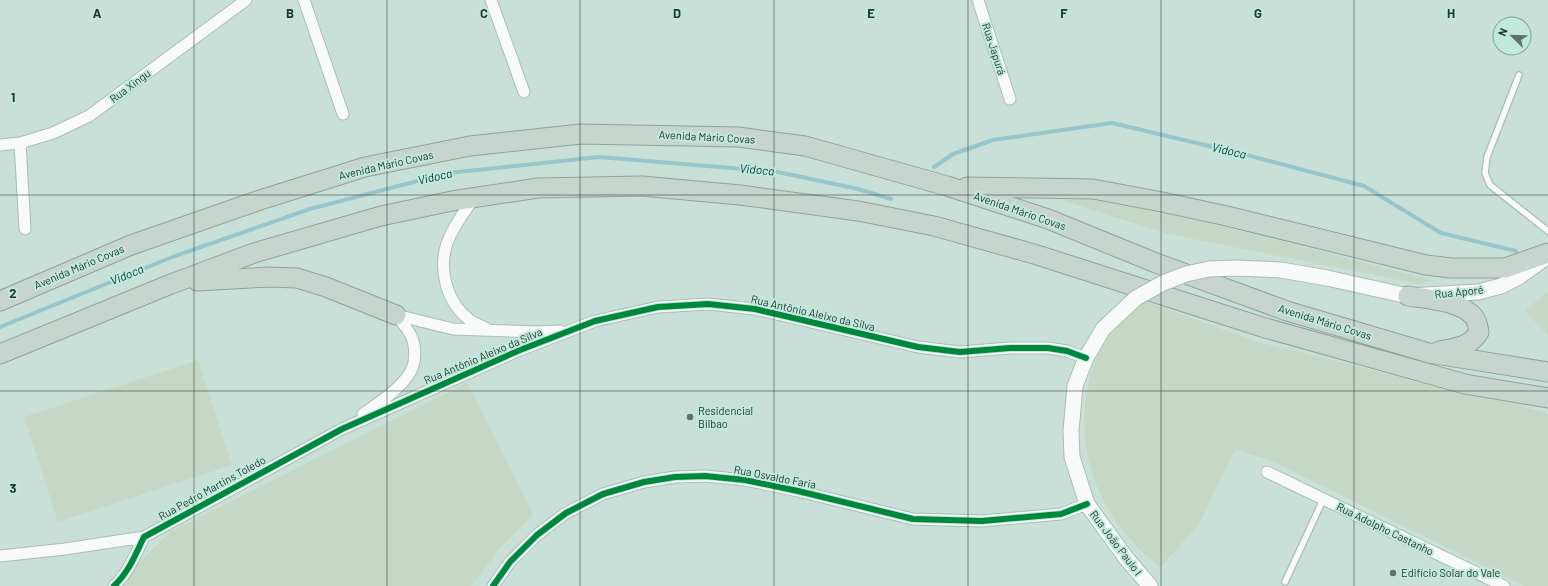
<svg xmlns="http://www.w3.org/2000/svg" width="1548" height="586" viewBox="0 0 1548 586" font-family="Barlow,sans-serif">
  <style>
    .green { fill: #c4d8c5 }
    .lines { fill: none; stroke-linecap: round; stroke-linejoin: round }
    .stream { stroke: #96c5cb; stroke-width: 4 }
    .lane-casing { stroke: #aabcb6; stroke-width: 8 }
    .street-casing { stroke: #aabcb6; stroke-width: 13 }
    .secondary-casing { stroke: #aabcb6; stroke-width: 17 }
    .highway-casing { stroke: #8da398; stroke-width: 21 }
    .lane { stroke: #f7faf9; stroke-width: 5.5 }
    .street { stroke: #f7faf9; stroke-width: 11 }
    .secondary { stroke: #f7faf9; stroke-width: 15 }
    .highway { stroke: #c8d5ce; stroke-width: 19 }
    .secondary-bridge-casing { stroke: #aabcb6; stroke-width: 17; stroke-linecap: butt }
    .secondary-bridge { stroke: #f7faf9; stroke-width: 15 }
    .cycleway-casing { stroke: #c0e9dc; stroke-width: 8 }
    .cycleway { stroke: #00873e; stroke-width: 6 }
    .grid { fill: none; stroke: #263732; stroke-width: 1; stroke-opacity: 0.55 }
    .poi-dot { fill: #5f726c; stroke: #c0e9dc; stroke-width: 1.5 }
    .labels { text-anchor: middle; stroke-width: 4; stroke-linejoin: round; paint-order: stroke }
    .street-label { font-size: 11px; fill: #263732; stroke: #c0e9dc }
    .poi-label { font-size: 11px; fill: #263732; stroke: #c0e9dc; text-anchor: start }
    .water-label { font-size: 12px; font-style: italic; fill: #003740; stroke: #c0e9dc }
    .grid-label { font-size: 13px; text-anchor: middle; font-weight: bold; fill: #263732; stroke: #c0e9dc; stroke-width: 4; stroke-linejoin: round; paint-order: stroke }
  </style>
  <rect width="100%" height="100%" fill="#c9e0d8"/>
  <path class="green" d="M 1089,194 L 1218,225 L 1435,281 L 1419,284 L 1168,234 L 1064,201 Z
    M 1548,291 L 1548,335 L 1525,311 Z
    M 1144,301 L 1258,342 L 1548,413 L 1548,586 L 1524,586 L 1270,460 L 1235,450 L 1199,524 L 1160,568 C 1142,552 1124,535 1111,514 C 1085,473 1077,417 1092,371 C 1094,366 1096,359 1099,354 C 1110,334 1127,317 1144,301 Z
    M 198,360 L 232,465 L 58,522 L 24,417 Z
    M 467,383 L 533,515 L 499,549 L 471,586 L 117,586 L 170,532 Z"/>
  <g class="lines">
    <path class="stream" d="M 934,167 L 953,154 L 993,140 L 1112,123 L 1247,155 L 1364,186 L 1441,233 L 1516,251
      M 0,327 L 175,256 L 310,209 L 448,173 L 599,157 L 778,172 L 858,189 L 891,199"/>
    <g class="lane-casing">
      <path id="lane" d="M 1519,75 L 1487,157 L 1485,173 L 1490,185 L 1548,231
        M 1285,582 L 1323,500"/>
    </g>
    <g class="street-casing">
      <path id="street" d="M 304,0 L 343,114
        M 491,0 L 524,92
        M 978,0 L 1010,99
        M 20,143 L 25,229
        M 0,145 L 20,143 L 53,133 L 89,116 L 246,0
        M 474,198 C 464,212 453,227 447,243 C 438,271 447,304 471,321 C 476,324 483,327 488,329
        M 396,315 L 453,329 L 536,332 L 560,331
        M 363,414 C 379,403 411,382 414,362 C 415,356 415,346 413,341 C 412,334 401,321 396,315
        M 1267,472 L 1504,586
        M 0,556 L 65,549 L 144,537
        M 114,586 C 129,572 135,555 144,537 L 342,429 L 520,350 L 595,321 L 658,307 L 708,304 L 755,309 L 918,347 L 960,352 L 1010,348 L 1048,348 L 1067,351 L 1086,358
        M 493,586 L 510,562 L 537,535 L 566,513 L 603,494 L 644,482 L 675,477 L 705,476 L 745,480 L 798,491 L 913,519 L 982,521 L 1061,514 L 1087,504"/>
    </g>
    <g class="secondary-casing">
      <path id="secondary" d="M 1327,278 L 1408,296 L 1478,292 L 1501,286 L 1517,278 L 1544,259
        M 1103,329 L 1086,358 L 1075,386 L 1071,431 L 1072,457 L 1087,504 L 1126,558 L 1150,586"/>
    </g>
    <g class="highway-casing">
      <path id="highway" d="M 967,187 L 1093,189 L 1162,202 L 1227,216 L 1426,265 L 1451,268 L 1505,268 L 1548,253
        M 197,281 L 269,277 L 297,278 L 326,287 L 396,315
        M 1408,296 C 1427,299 1462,301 1474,317 C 1477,321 1478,326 1479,332 C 1470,347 1456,348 1439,351
        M 0,301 L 131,245 L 260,200 L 365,167 L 470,146 L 581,134 L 738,137 L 805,146 L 947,186 L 1048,219 L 1156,263 L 1287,311 L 1429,353 L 1548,372
        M 0,354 L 171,284 L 254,253 L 381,216 L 452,201 L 538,188 L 642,186 L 740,195 L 858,211 L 934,226 L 1034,254 L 1262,327 L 1465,384 L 1548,398"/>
    </g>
    <use href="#lane" class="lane"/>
    <use href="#street" class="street"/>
    <use href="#secondary" class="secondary"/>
    <use href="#highway" class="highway"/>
    <g class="secondary-bridge-casing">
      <path id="secondary-bridge" d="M 1103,329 L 1136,298 L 1163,283 L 1186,274 L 1209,269 L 1236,268 L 1281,270 L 1327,278"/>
    </g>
    <use href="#secondary-bridge" class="secondary-bridge"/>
    <g class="cycleway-casing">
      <path id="cycleway" d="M 114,586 C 129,572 135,555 144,537 L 342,429 L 520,350 L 595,321 L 658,307 L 708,304 L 755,309 L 918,347 L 960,352 L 1010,348 L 1048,348 L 1067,351 L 1086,358
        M 493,586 L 510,562 L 537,535 L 566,513 L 603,494 L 644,482 L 675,477 L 705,476 L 745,480 L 798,491 L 913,519 L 982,521 L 1061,514 L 1087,504"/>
    </g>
    <use href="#cycleway" class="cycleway"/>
  </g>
  <path class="grid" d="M 194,0 L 194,586M 387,0 L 387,586M 580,0 L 580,586M 774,0 L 774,586M 968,0 L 968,586M 1161,0 L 1161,586M 1354,0 L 1354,586M 0,195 L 1548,195M 0,391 L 1548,391"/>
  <g class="poi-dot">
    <circle cx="690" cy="417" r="4"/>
    <circle cx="1393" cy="573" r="4"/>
  </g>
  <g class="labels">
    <g class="street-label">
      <text transform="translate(994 49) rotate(72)" y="4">Rua Japurá</text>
      <text transform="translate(130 86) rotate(-37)" y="4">Rua Xingu</text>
      <text transform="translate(707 137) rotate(3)" y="4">Avenida Mário Covas</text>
      <text transform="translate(386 165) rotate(-13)" y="4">Avenida Mário Covas</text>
      <text transform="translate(1020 211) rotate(19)" y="4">Avenida Mário Covas</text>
      <text transform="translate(79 267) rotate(-23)" y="4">Avenida Mário Covas</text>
      <text transform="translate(1459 292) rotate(-6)" y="4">Rua Aporé</text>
      <text transform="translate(813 313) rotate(13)" y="4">Rua Antônio Aleixo da Silva</text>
      <text transform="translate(1325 322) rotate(17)" y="4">Avenida Mário Covas</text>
      <text transform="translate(483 356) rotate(-23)" y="4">Rua Antônio Aleixo da Silva</text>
      <text transform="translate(775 477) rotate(11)" y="4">Rua Osvaldo Faria</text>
      <text transform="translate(212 488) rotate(-29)" y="4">Rua Pedro Martins Toledo</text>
      <text transform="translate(1385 529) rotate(26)" y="4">Rua Adolpho Castanho</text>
      <text transform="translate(1116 543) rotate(53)" y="4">Rua João Paulo I</text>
    </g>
    <g class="poi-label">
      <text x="698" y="415">Residencial<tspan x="698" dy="13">Bilbao</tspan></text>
      <text x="1401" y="577">Edifício Solar do Vale</text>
    </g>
    <g class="water-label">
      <text transform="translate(1229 151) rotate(13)" y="4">Vidoca</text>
      <text transform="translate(757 170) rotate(5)" y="4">Vidoca</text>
      <text transform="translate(435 177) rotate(-13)" y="4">Vidoca</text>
      <text transform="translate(127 275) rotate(-22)" y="4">Vidoca</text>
    </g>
  </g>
  <g class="grid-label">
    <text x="97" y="18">A</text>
    <text x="290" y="18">B</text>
    <text x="484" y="18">C</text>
    <text x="677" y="18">D</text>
    <text x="871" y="18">E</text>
    <text x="1064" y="18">F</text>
    <text x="1258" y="18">G</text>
    <text x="1451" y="18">H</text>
    <text x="13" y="102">1</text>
    <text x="13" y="298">2</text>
    <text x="13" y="493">3</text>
  </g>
  <g transform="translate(1512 36) rotate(293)"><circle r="19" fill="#c0e9dc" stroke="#82a298"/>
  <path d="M0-3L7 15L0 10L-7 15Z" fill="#5f726c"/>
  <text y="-6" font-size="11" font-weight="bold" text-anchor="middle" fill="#263732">N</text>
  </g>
</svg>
